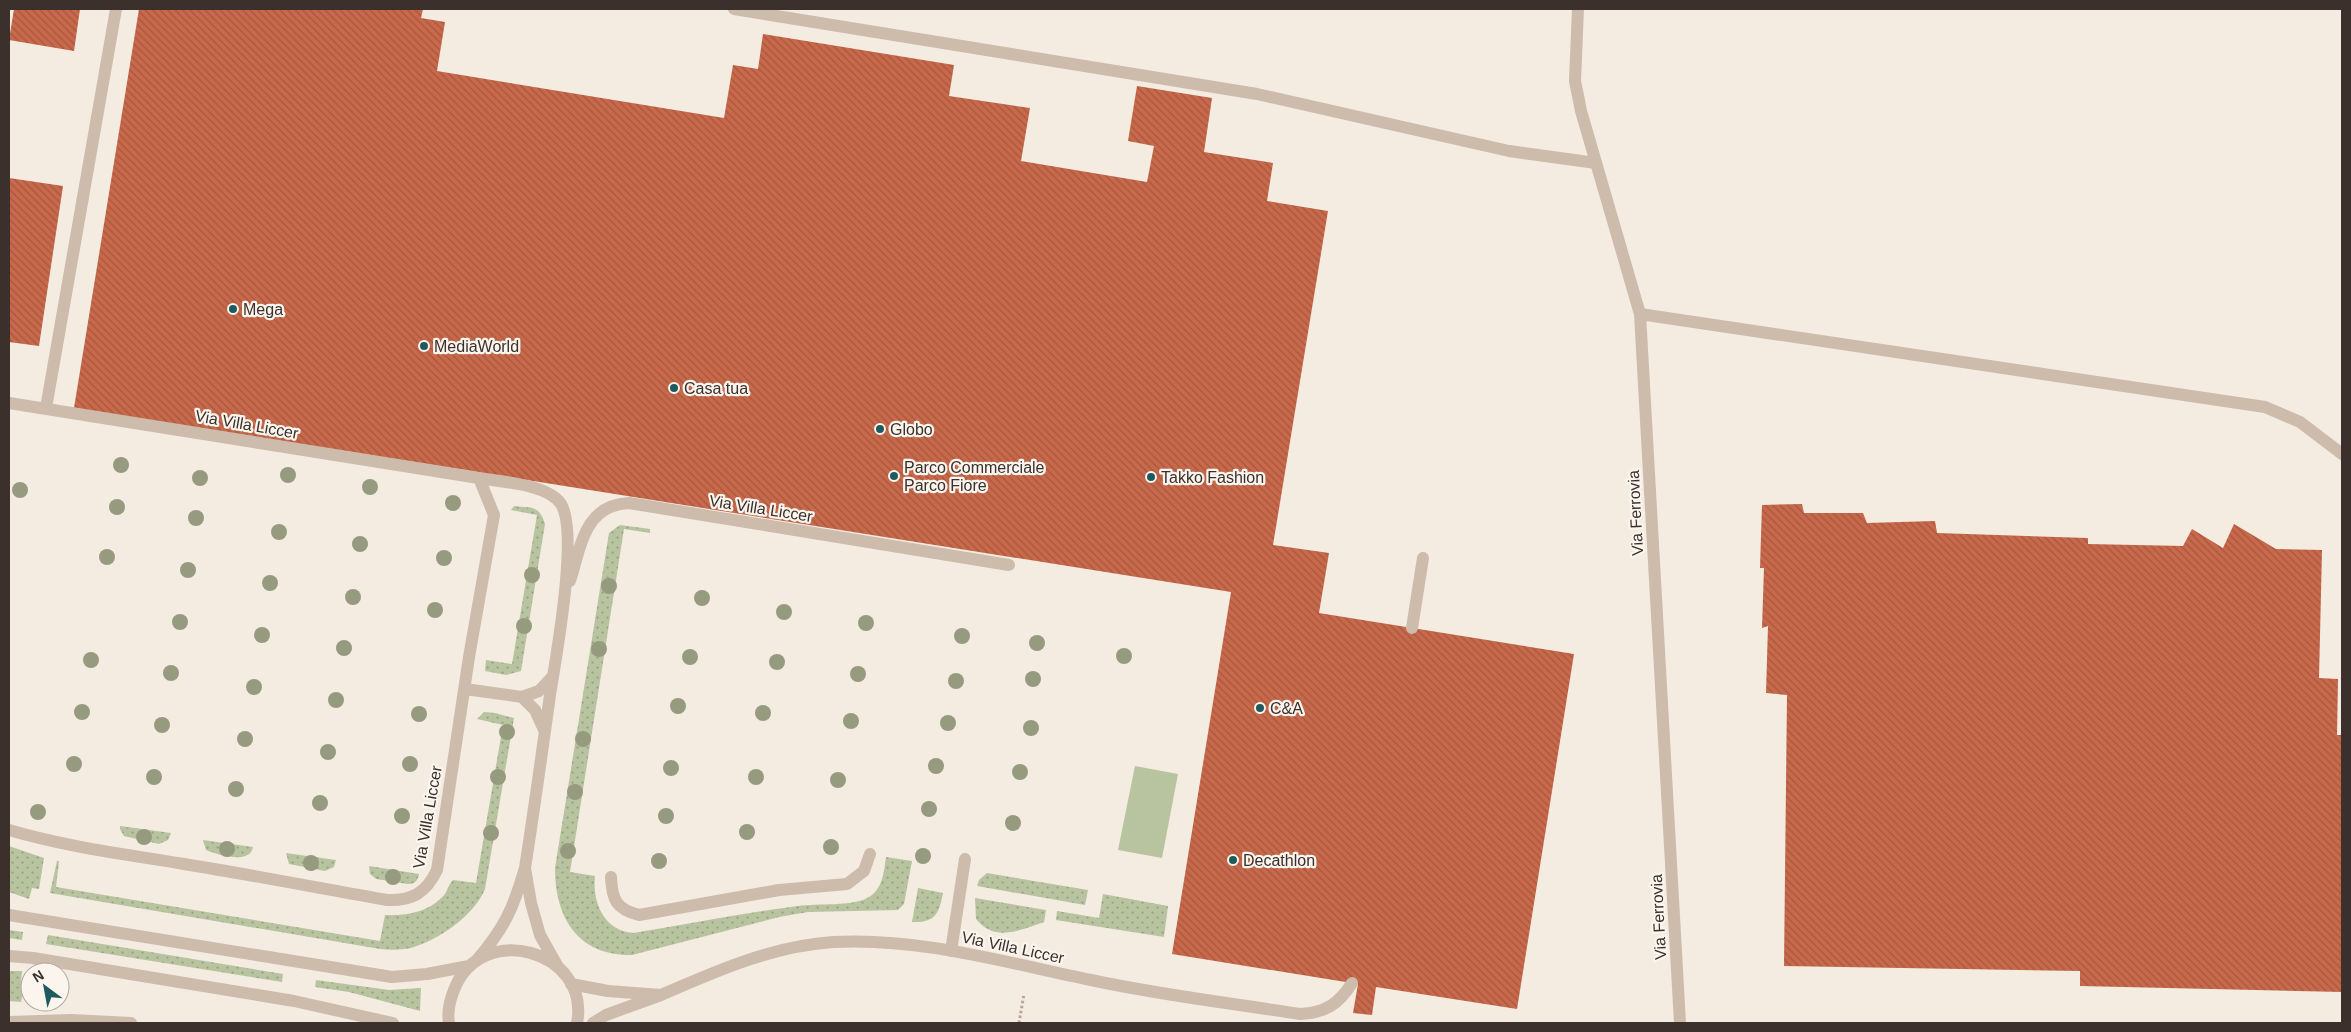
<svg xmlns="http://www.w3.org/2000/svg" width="2351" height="1032" viewBox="0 0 2351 1032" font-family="Arial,sans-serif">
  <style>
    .grass { fill: url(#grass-dots) }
    .garden { fill: #b8c4a0 }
    .building { fill: url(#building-back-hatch) }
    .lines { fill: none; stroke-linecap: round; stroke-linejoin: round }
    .path { stroke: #b9a596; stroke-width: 3; stroke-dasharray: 2.5 2.5; stroke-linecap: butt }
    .service { stroke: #cdbbac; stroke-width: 12 }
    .minor { stroke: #cdbbac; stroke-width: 12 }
    .tree { fill: #969b7f }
    .poi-dot { fill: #1f5a5e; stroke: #fbf5ee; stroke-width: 2 }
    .labels { text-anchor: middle; stroke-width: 4.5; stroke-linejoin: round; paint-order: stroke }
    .poi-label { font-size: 16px; fill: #3b302b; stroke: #fbf5ee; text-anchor: start }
    .street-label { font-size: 16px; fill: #3b302b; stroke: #fbf5ee }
  </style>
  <defs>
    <pattern id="grass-dots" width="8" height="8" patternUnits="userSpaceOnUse" patternTransform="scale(1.25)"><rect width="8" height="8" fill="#b8c4a0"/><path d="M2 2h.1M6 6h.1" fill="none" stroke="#97a083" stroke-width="1.8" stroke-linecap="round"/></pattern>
    <pattern id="building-back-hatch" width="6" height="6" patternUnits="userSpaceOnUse" patternTransform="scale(1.25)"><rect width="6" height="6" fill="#c8694b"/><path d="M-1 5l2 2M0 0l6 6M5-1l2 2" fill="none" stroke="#a4573f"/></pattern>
  </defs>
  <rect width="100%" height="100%" fill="#f4ebe1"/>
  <path class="grass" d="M 514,506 C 532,508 539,505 545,524 L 521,671 L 506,675 L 485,671 L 486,660 L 512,664 L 537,515 L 511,510 Z
    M 620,525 L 650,529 L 650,533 L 624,529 L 570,872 L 595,876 C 592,902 604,931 633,933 C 688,924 743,913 798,906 C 817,903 853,907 869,897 C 883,889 884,871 886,857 L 912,861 L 904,904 L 898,910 L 808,912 L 779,917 L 632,955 C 578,956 555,918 555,868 L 609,533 Z
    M 484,712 L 495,713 L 514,718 L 485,889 C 474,916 438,940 411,948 C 401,950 391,950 380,949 L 50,893 L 57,861 L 59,861 L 56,887 L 380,941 L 385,915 C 407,916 430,912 445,894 C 448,889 449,884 453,880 L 476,883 L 503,725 L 477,719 Z
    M 120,826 L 171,833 L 168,840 L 159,844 L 124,836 L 120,829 Z
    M 203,840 L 253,847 C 250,865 218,855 206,850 Z
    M 9,846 L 44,858 L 39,889 L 32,888 L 29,899 L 9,892 Z
    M 286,853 L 336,860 L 334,867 L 325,871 L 289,864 Z
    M 369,866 L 419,874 C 418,881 414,884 408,884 L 376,879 L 370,874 Z
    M 987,873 L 1088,890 L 1085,905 L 977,886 L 979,880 Z
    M 918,888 L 943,893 C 939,914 935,923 912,922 Z
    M 1103,894 L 1168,906 L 1164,937 L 1056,920 L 1057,911 L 1099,918 Z
    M 975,898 L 1046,910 L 1044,922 C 1019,930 996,943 976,919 Z
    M 9,930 L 23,932 L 22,940 L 9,938 Z
    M 48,935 L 283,974 L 282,982 L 46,944 Z
    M 9,971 L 22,971 L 21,981 L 25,982 L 21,1002 L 9,1001 Z
    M 316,980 L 389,990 L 421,988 L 420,1011 L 349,992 L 315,987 Z"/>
  <path class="garden" d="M 1135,766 L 1178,774 L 1162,858 L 1118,850 Z"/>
  <path class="building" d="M 14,9 L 80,9 L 74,51 L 9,40 Z
    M 139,9 L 423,9 L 421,18 L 445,22 L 437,71 L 724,118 L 733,65 L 758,69 L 763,34 L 954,65 L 949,96 L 1030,108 L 1021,161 L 1147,182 L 1154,146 L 1128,141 L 1137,86 L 1212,98 L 1204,152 L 1273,163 L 1267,201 L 1328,211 L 1273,545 L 1329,553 L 1319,613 L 1574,654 L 1517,1009 L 1376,987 L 1372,1015 L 1353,1013 L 1358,984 L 1172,954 L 1231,592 L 74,408 Z
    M 9,178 L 63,186 L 39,346 L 9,342 Z
    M 1802,504 L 1804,513 L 1863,513 L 1867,523 L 1935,521 L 1937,533 L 2088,538 L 2088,544 L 2183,546 L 2192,529 L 2223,548 L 2234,524 L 2276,549 L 2322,550 L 2319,678 L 2338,679 L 2337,735 L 2342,735 L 2342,992 L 2080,986 L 2080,971 L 1784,966 L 1787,695 L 1766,693 L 1768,626 L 1762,628 L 1764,568 L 1760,568 L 1762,505 Z"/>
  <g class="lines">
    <path class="path" d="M 1019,1023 L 1024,994"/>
    <path class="service" d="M 734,9 L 1257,94 L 1509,151 L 1596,163
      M 9,403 L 479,478 C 501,482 548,484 561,504 C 579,533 556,657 550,695 C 542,753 534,810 525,868
      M 46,408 L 116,9
      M 570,581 C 581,547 584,505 629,503 L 1009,565
      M 1412,628 L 1423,558
      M 465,689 L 522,697 L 535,710 L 545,732
      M 522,697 L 539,691 L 553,676
      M 9,830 C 67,847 124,854 184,864 C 252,875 319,888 387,900 C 412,901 426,893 437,870 L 469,657 L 494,515 L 479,478
      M 611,877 C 612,900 616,909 639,915 L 779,890 L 847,884 L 864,871 L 870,854
      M 951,951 L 965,859
      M 477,960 C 505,927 513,909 525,868 L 531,903 L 540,935 L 558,967
      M 571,984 L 608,991 L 661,995 L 606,1015 L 593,1023
      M 661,995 C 716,971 772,946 833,942 C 920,937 1007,963 1091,980 C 1160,995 1230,1003 1300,1014 C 1325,1013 1339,1004 1352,983
      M 9,1022 L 71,1020 L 131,1023"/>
    <path class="minor" d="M 1578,9 L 1575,81 L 1581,111 L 1640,314 L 1680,1023
      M 1640,314 L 2265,407 L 2300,422 L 2342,454
      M 9,915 L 392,977 L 427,974 L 469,966
      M 9,956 L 33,958 L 294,1001 L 393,1023
      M 449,1023 C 447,1012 450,1000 454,990 C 480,920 591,950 577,1023"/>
  </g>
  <g class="tree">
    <circle cx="121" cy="465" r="8"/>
    <circle cx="288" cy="475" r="8"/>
    <circle cx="200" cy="478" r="8"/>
    <circle cx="370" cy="487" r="8"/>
    <circle cx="20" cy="490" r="8"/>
    <circle cx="453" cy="503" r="8"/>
    <circle cx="117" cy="507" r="8"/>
    <circle cx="196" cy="518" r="8"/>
    <circle cx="279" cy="532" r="8"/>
    <circle cx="360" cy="544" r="8"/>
    <circle cx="107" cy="557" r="8"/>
    <circle cx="444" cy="558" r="8"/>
    <circle cx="188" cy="570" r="8"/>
    <circle cx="532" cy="575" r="8"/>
    <circle cx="270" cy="583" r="8"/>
    <circle cx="609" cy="586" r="8"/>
    <circle cx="353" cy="597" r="8"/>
    <circle cx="702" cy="598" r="8"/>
    <circle cx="435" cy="610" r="8"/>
    <circle cx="784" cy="612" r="8"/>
    <circle cx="180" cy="622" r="8"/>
    <circle cx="866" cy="623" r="8"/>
    <circle cx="524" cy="626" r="8"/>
    <circle cx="262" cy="635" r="8"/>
    <circle cx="962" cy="636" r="8"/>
    <circle cx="1037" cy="643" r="8"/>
    <circle cx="344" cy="648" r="8"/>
    <circle cx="599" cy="649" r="8"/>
    <circle cx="1124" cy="656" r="8"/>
    <circle cx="690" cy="657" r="8"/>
    <circle cx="91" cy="660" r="8"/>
    <circle cx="777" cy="662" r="8"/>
    <circle cx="171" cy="673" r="8"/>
    <circle cx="858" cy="674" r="8"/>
    <circle cx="1033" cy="679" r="8"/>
    <circle cx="956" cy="681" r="8"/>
    <circle cx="254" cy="687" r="8"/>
    <circle cx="336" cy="700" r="8"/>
    <circle cx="678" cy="706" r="8"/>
    <circle cx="82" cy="712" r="8"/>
    <circle cx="763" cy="713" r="8"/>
    <circle cx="419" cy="714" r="8"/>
    <circle cx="851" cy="721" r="8"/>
    <circle cx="948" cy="723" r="8"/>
    <circle cx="162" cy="725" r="8"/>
    <circle cx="1031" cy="728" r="8"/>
    <circle cx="507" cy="732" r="8"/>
    <circle cx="245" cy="739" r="8"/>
    <circle cx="583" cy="739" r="8"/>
    <circle cx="328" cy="752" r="8"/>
    <circle cx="74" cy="764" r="8"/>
    <circle cx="410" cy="764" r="8"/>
    <circle cx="936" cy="766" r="8"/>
    <circle cx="671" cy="768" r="8"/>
    <circle cx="1020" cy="772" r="8"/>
    <circle cx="154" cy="777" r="8"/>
    <circle cx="498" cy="777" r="8"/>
    <circle cx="756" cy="777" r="8"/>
    <circle cx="838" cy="780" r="8"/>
    <circle cx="236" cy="789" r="8"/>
    <circle cx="575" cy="792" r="8"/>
    <circle cx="320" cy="803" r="8"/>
    <circle cx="929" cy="809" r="8"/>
    <circle cx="38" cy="812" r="8"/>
    <circle cx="402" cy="816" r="8"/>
    <circle cx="666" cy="816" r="8"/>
    <circle cx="1013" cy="823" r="8"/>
    <circle cx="747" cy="832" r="8"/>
    <circle cx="491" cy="833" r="8"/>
    <circle cx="144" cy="837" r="8"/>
    <circle cx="831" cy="847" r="8"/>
    <circle cx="227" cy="849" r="8"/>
    <circle cx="568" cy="851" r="8"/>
    <circle cx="923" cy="856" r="8"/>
    <circle cx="659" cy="861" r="8"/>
    <circle cx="311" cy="863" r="8"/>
    <circle cx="393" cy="877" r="8"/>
  </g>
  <g class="poi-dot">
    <circle cx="233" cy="309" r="5"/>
    <circle cx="424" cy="346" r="5"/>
    <circle cx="674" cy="388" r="5"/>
    <circle cx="880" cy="429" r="5"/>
    <circle cx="894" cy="476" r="5"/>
    <circle cx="1151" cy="477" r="5"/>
    <circle cx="1260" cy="708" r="5"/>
    <circle cx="1233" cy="860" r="5"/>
  </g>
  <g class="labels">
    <g class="poi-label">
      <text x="243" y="315">Mega</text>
      <text x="434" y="352">MediaWorld</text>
      <text x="684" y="394">Casa tua</text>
      <text x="890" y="435">Globo</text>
      <text x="904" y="473">Parco Commerciale<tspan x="904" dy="18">Parco Fiore</tspan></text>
      <text x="1161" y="483">Takko Fashion</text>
      <text x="1270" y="714">C&amp;A</text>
      <text x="1243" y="866">Decathlon</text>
    </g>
    <g class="street-label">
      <text transform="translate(247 424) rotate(10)" y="6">Via Villa Liccer</text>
      <text transform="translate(761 508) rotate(9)" y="6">Via Villa Liccer</text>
      <text transform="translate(1635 513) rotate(-93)" y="6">Via Ferrovia</text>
      <text transform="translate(427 817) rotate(-80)" y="6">Via Villa Liccer</text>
      <text transform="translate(1658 917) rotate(-93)" y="6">Via Ferrovia</text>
      <text transform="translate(1013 947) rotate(12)" y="6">Via Villa Liccer</text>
    </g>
  </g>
  <rect width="2351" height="1032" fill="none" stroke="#3b302b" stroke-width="20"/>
  <g transform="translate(45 987) rotate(328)"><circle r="24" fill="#fbf5ee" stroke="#aea6a0"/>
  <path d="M0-4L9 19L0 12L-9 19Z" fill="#1f5a5e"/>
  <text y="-8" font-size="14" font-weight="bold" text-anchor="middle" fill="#3b302b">N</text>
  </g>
</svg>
